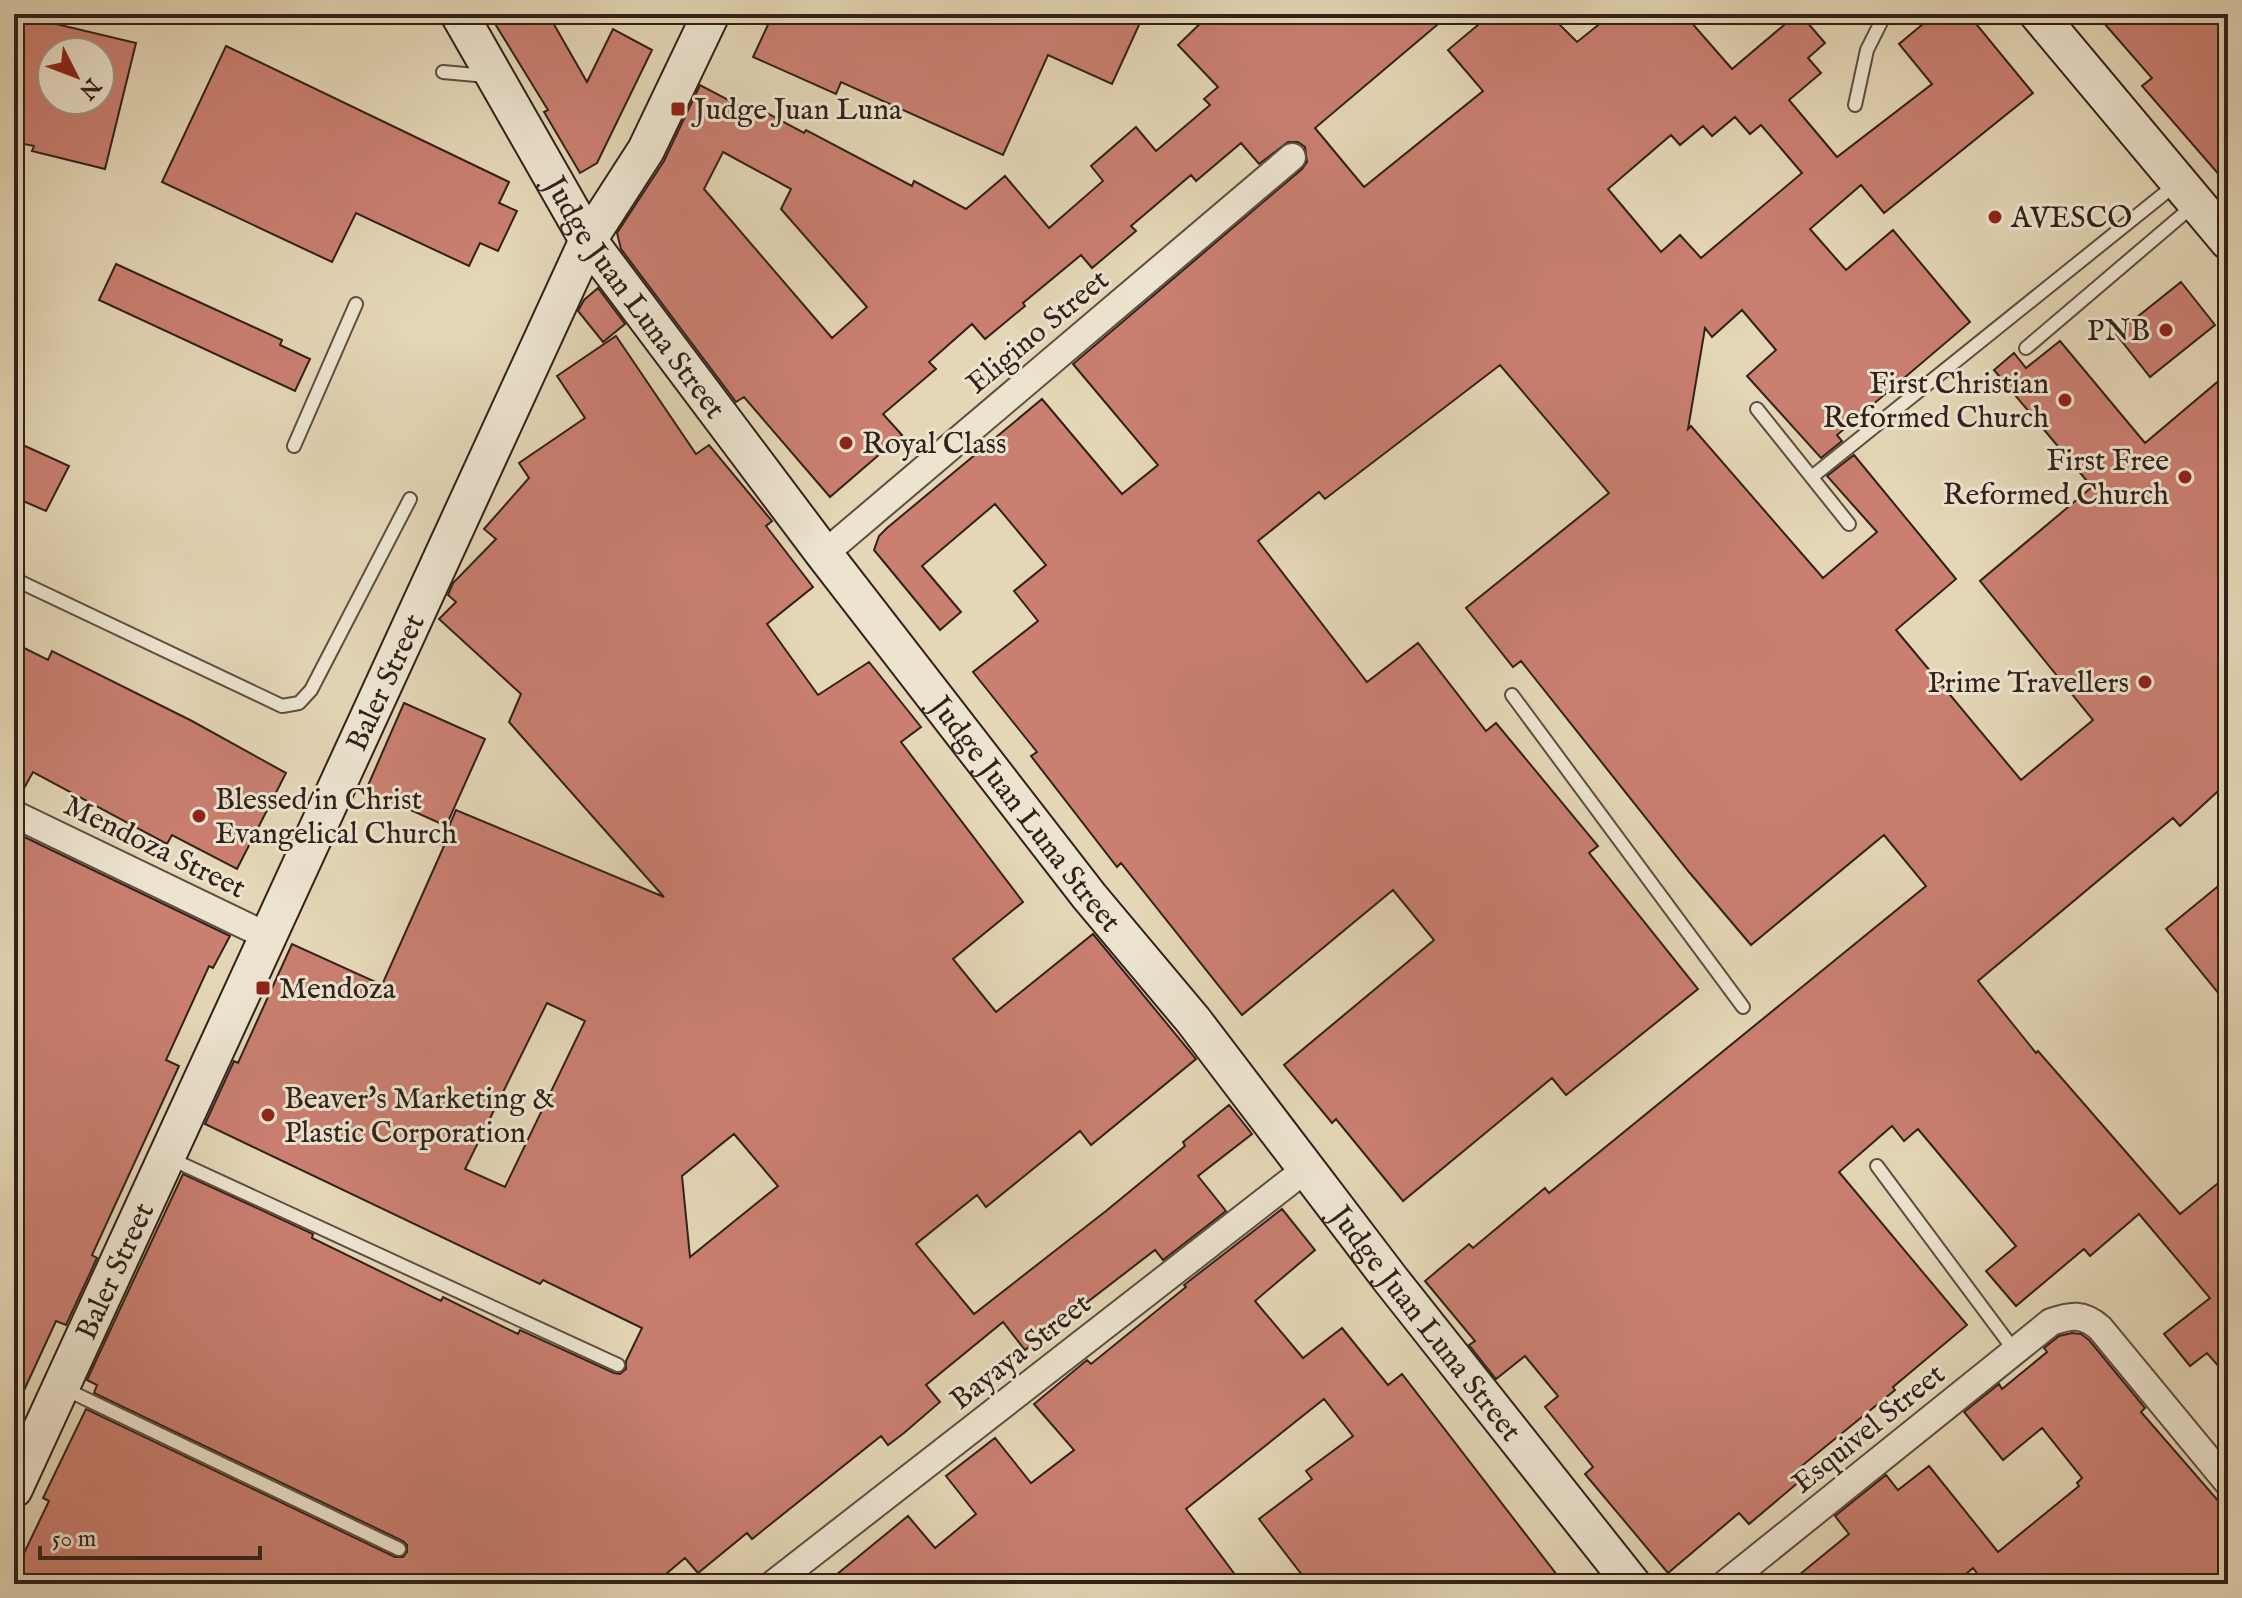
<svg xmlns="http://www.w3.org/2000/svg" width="2242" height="1598" viewBox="0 0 2242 1598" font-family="'IM FELL English',serif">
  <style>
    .building { fill: #ca7f71; stroke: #31211a; stroke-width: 2; fill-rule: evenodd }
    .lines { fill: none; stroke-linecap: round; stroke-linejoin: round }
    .lane-casing { stroke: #5e4e41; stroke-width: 16 }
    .street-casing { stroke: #5e4e41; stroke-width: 30 }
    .secondary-casing { stroke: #31211a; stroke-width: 40 }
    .lane { stroke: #ede4d0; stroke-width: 12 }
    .street { stroke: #ede4d0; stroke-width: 26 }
    .secondary { stroke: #ede4d0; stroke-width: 36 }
    .poi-dot { fill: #8f2418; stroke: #ede4d0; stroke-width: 3 }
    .labels { text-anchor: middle; stroke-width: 6; stroke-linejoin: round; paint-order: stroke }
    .poi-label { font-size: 30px; fill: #31211a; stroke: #ede4d0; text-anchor: start }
    .street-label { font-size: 30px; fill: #31211a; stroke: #ede4d0 }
  </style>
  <rect width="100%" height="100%" fill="#e4d6b6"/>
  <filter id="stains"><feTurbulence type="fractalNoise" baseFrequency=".0025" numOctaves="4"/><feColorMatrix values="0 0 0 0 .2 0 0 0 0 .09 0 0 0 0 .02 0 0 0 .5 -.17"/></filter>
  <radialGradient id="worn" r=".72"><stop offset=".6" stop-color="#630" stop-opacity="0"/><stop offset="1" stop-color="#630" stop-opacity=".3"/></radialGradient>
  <path class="building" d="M 14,14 L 58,14 L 56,24 L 136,43 L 105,169 L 32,151 L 34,146 L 14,142 ZM 52,52 L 100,52 L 100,100 L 52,100 Z
    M 489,14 L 548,14 L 587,82 L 613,29 L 652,50 L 597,163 L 580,173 L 544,112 L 548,110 Z
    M 773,14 L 1144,14 L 1112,84 L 1048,55 L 1003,155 L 841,82 L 836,94 L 753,57 Z
    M 1210,14 L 1450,14 L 1315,128 L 1364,187 L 1483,91 L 1448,50 L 1491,14 L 1549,14 L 1577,42 L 1612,14 L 1684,14 L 1732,69 L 1797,14 L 1800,14 L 1825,43 L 1808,58 L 1821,73 L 1789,100 L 1837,157 L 1932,84 L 1899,44 L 1935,14 L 1968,14 L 2033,93 L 1884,213 L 1861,185 L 1810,229 L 1846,270 L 1893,230 L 1970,322 L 1837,435 L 1842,441 L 1821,458 L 1747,376 L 1776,350 L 1742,310 L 1712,337 L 1705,328 L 1688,429 L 1691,426 L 1823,578 L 1877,532 L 1827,476 L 1854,455 L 1956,579 L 1896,630 L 2021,780 L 2093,720 L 1980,581 L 2092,487 L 1994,370 L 2014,353 L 2026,368 L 2060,341 L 2145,443 L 2228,373 L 2228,782 L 2180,826 L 2173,818 L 1978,981 L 2036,1053 L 2038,1051 L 2180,1214 L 2228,1175 L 2228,1377 L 2207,1353 L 2190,1366 L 2164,1334 L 2210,1298 L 2139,1214 L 2090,1256 L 2084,1249 L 2016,1306 L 1986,1271 L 2016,1246 L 1918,1129 L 1904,1141 L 1892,1126 L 1839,1172 L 1967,1325 L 1893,1387 L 1895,1390 L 1793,1473 L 1800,1481 L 1749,1524 L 1739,1513 L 1668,1573 L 1585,1474 L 1593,1467 L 1545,1407 L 1558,1396 L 1525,1356 L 1496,1379 L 1469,1345 L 1475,1341 L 1425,1281 L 1469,1244 L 1473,1248 L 1545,1188 L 1549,1193 L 1926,886 L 1884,835 L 1751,945 L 1689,872 L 1521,661 L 1513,667 L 1466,608 L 1609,493 L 1500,365 L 1325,499 L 1319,492 L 1258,541 L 1367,682 L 1418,643 L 1486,731 L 1496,723 L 1598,846 L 1589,853 L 1698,989 L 1566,1095 L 1552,1078 L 1403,1201 L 1336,1119 L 1332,1123 L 1284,1065 L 1434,940 L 1393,890 L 1242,1015 L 1121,863 L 1117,867 L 1031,756 L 1037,752 L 973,672 L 1038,621 L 1014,591 L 1046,565 L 995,504 L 922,566 L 961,612 L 940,630 L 874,550 L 879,536 L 887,528 L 1042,399 L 1122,494 L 1158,465 L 1073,364 L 1302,169 L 1307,162 L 1305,147 L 1298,142 L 1288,142 L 1259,164 L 1241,143 L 1196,181 L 1191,175 L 1131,226 L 1136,231 L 1092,268 L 1081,255 L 1023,303 L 1025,306 L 985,339 L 972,324 L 929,362 L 936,369 L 883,414 L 902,435 L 830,497 L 744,397 L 736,402 L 621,249 L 617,233 L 664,161 L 700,85 L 751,112 L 754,106 L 804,133 L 806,130 L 912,186 L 914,181 L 966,209 L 1005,176 L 1049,228 L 1103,181 L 1091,166 L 1136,127 L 1156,151 L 1210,105 L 1204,99 L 1218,87 L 1178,45 ZM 1735,117 L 1750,134 L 1761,125 L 1802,173 L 1701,258 L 1680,235 L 1661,252 L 1608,189 L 1671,135 L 1680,145 L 1703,126 L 1712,136 ZM 723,152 L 791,189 L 781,209 L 867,307 L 832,338 L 704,189 Z
    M 2096,14 L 2228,14 L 2228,185 L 2142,86 L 2152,78 Z
    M 226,46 L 509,182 L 499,203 L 517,211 L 498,251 L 480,243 L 469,266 L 356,213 L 332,262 L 162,182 Z
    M 116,264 L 282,340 L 280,345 L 310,359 L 295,391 L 99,300 Z
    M 2181,282 L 2215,325 L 2150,377 L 2116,334 Z
    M 598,288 L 625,324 L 603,342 L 578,311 L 584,300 Z
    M 616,336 L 696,454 L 709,445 L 772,521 L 766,526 L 813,587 L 767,624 L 818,695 L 869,662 L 921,727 L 901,742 L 1023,902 L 953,959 L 996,1012 L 1093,934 L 1196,1059 L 1091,1145 L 1080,1131 L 986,1207 L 977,1195 L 916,1244 L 974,1314 L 1106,1211 L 1185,1146 L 1183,1142 L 1229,1105 L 1252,1134 L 1198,1176 L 1226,1211 L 1163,1260 L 1155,1250 L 1025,1350 L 1003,1322 L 926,1385 L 940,1402 L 904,1433 L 888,1445 L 881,1436 L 752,1539 L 747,1533 L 698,1573 L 685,1558 L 654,1584 L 25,1584 L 15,1572 L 49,1501 L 43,1498 L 86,1409 L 395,1557 L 403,1557 L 407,1552 L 407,1545 L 403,1541 L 94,1393 L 97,1385 L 87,1380 L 183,1174 L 313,1234 L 312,1238 L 441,1301 L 443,1297 L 518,1334 L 520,1330 L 614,1373 L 620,1374 L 626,1369 L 626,1361 L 642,1328 L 543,1280 L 540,1284 L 205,1124 L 234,1061 L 238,1063 L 292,944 L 382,985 L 444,846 L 441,845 L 456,810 L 664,897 L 509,722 L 521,694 L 439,619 L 456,602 L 448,595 L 453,583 L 496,539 L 484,529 L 529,478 L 519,463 L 585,418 L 557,376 ZM 547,1003 L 585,1021 L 505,1187 L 465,1169 ZM 734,1134 L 778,1186 L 690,1257 L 682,1176 Z
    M 14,441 L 69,466 L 46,511 L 14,497 Z
    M 14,643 L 48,660 L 52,651 L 192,721 L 286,773 L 237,869 L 172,835 L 167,844 L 33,772 L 18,799 L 14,798 Z
    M 404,703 L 485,739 L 446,826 L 366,790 Z
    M 14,832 L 230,936 L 213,968 L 209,966 L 166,1060 L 179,1066 L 92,1255 L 97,1258 L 66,1325 L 56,1321 L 14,1412 Z
    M 2228,878 L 2228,1005 L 2166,929 Z
    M 1282,1209 L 1315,1250 L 1255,1301 L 1303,1358 L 1342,1328 L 1388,1385 L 1402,1374 L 1564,1584 L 1309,1584 L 1259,1519 L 1312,1479 L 1306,1471 L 1353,1436 L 1324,1399 L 1186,1509 L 1242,1584 L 825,1584 L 908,1516 L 935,1548 L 976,1514 L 946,1476 L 995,1438 L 1031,1483 L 1074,1450 L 1034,1404 L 1087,1360 L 1091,1364 L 1186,1287 L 1184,1285 Z
    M 2072,1333 L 2081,1334 L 2089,1340 L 2145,1408 L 2141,1412 L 2228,1512 L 2228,1584 L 1985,1584 L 1973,1568 L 1954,1584 L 1788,1584 L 1849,1534 L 1835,1516 L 1886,1475 L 1898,1490 L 1929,1466 L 1998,1552 L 2079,1486 L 2077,1483 L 2082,1478 L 2042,1428 L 2003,1460 L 1964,1412 L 1999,1384 L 2002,1389 L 2047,1352 L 2044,1348 L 2059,1336 Z"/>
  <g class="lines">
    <g class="lane-casing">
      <path id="lane" d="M 443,72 L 487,76
        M 1855,105 L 1867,50 L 1885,14
        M 2026,348 L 2194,205
        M 1757,409 L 1849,524
        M 294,446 L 356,304
        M 1813,476 L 2175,185
        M 14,579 L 282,706 L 299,703 L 311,690 L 410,499
        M 1512,695 L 1743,1007
        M 169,1158 L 618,1365
        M 1877,1166 L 2014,1350
        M 63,1388 L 399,1549"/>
    </g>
    <g class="street-casing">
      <path id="street" d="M 824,554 L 1292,157
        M 14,814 L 269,937
        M 773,1584 L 1306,1169
        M 1725,1584 L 2051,1322 C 2071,1315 2083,1313 2100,1328 L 2228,1483"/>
    </g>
    <g class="secondary-casing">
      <g id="secondary">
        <path id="s1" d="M 459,14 L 588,240 L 824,554 L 1089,896 L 1193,1020 L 1391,1280 L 1632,1584"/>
        <path d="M 2038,14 L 2228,241"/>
        <path id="s2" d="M 14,1489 L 588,240 L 646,150 L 711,14"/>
      </g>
    </g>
    <use href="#lane" class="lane"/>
    <use href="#street" class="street"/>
    <use href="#secondary" class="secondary"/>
  </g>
  <g class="poi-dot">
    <rect x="670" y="101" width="16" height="16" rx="4"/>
    <circle cx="1995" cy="217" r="8"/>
    <circle cx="2166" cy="330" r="8"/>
    <circle cx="2065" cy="400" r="8"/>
    <circle cx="846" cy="443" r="8"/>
    <circle cx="2185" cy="477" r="8"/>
    <circle cx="2145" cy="682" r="8"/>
    <circle cx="199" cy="816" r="8"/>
    <rect x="255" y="980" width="16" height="16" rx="4"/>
    <circle cx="268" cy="1115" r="8"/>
  </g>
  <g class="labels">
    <g class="poi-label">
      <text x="694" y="119">Judge Juan Luna</text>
      <text x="2011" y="227">AVESCO</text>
      <text x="2150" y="340" text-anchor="end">PNB</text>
      <text x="2049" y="393" text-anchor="end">First Christian<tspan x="2049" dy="34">Reformed Church</tspan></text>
      <text x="862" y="453">Royal Class</text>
      <text x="2169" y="470" text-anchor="end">First Free<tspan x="2169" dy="34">Reformed Church</tspan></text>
      <text x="2129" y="692" text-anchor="end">Prime Travellers</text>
      <text x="215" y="809">Blessed in Christ<tspan x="215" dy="34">Evangelical Church</tspan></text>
      <text x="279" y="998">Mendoza</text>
      <text x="284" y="1108">Beaver's Marketing &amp;<tspan x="284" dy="34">Plastic Corporation</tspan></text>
    </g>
    <g class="street-label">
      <text dy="10" stroke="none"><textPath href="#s1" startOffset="334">Judge Juan Luna Street</textPath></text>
      <text transform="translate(1037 331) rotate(-40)" y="10">Eligino Street</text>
      <text dy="10" stroke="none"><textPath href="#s2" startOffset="888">Baler Street</textPath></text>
      <text dy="10" stroke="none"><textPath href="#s1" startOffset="982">Judge Juan Luna Street</textPath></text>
      <text transform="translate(155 846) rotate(26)" y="10">Mendoza Street</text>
      <text dy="10" stroke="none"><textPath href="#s2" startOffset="240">Baler Street</textPath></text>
      <text dy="10" stroke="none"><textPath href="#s1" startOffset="1630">Judge Juan Luna Street</textPath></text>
      <text transform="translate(1020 1351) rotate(-38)" y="10">Bayaya Street</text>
      <text transform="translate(1868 1428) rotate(-39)" y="10">Esquivel Street</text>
    </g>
  </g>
  <rect width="2242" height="1598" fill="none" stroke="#e4d6b6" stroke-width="48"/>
  <rect x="16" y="16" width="2210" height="1566" fill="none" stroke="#31211a" stroke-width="4"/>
  <rect x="24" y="24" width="2194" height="1550" fill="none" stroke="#31211a" stroke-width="2"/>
  <g transform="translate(76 76) rotate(132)"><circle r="38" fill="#ede4d0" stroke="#a29687" stroke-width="2"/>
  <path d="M0-6L14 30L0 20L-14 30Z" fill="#8f2418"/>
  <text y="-12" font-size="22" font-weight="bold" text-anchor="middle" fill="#31211a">N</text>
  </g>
  <path d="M40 1546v12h220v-12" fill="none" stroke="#31211a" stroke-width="4"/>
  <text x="52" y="1546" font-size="24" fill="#31211a" stroke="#ede4d0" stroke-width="6" paint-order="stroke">50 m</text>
  <rect width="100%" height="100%" filter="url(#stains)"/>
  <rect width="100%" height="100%" fill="url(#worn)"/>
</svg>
